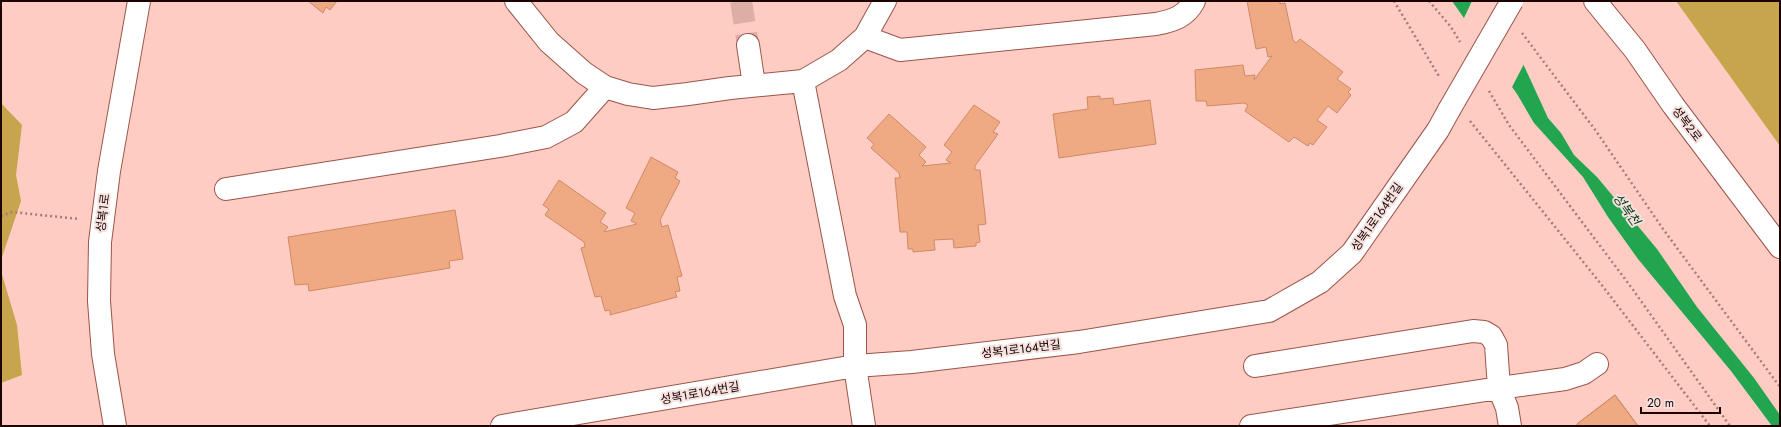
<svg xmlns="http://www.w3.org/2000/svg" width="1781" height="427" viewBox="0 0 1781 427" font-family="Jost,'Noto Sans KR',sans-serif">
  <style>
    .green { fill: #c6a54c }
    .water { fill: #22a54e }
    .pier { fill: #feccc3 }
    .building { fill: #f0aa83; stroke: #ce8a65 }
    .lines { fill: none; stroke-linecap: round; stroke-linejoin: round }
    .minor-tunnel { stroke: #dcaea6; stroke-width: 22; stroke-dasharray: 22 11; stroke-linecap: butt }
    .minor-casing { stroke: #9c5449; stroke-width: 24 }
    .path { stroke: #a57d77; stroke-width: 2.5; stroke-dasharray: 2 3; stroke-linecap: butt }
    .minor { stroke: #fff; stroke-width: 22 }
    .minor-bridge-casing { stroke: #9c5449; stroke-width: 24; stroke-linecap: butt }
    .minor-bridge { stroke: #fff; stroke-width: 22 }
    .labels { text-anchor: middle; stroke-width: 4; stroke-linejoin: round; paint-order: stroke }
    .street-label { font-size: 12px; fill: #1c0302; stroke: #f4e2df }
    .water-label { font-size: 13px; font-style: italic; fill: #083a18; stroke: #f4e2df }
  </style>
  <rect width="100%" height="100%" fill="#feccc3"/>
  <path class="green" d="M 1676,1 L 1780,1 L 1780,146 Z
    M 1,103 L 22,125 L 16,175 L 21,201 L 1,260 Z
    M 1,271 L 17,325 L 22,375 L 1,383 Z"/>
  <path class="water" d="M 1452,1 L 1472,1 L 1519,55 L 1548,118 L 1561,133 L 1574,155 L 1597,177 L 1657,249 L 1697,307 L 1754,378 L 1780,415 L 1780,426 L 1772,426 L 1731,371 L 1638,259 L 1608,217 L 1583,177 L 1534,123 L 1517,94 Z"/>
  <path class="pier" d="M 1472,1 L 1475,1 L 1521,53 L 1525,62 L 1511,89 L 1463,20 Z"/>
  <path class="building" d="M 308,1 L 337,1 L 330,10 L 326,7 L 323,13 Z
    M 1247,1 L 1280,1 L 1280,4 L 1285,3 L 1293,40 L 1296,43 L 1300,39 L 1343,72 L 1337,79 L 1351,89 L 1348,92 L 1351,95 L 1337,113 L 1328,106 L 1317,120 L 1327,127 L 1313,145 L 1310,143 L 1308,146 L 1294,137 L 1289,142 L 1245,111 L 1248,105 L 1244,103 L 1207,106 L 1206,101 L 1196,101 L 1195,70 L 1243,65 L 1245,76 L 1255,75 L 1254,80 L 1272,56 L 1268,57 L 1266,47 L 1256,49 Z
    M 1100,96 L 1100,99 L 1113,98 L 1114,105 L 1150,100 L 1156,144 L 1059,158 L 1053,114 L 1088,109 L 1087,97 Z
    M 974,105 L 1000,122 L 993,132 L 998,134 L 975,166 L 975,170 L 980,170 L 986,224 L 978,225 L 980,242 L 976,243 L 976,246 L 954,248 L 953,239 L 934,240 L 935,250 L 913,252 L 913,249 L 908,249 L 907,232 L 900,232 L 895,178 L 900,178 L 899,173 L 871,148 L 874,144 L 867,138 L 889,114 L 926,147 L 919,155 L 926,162 L 922,166 L 951,163 L 946,160 L 952,152 L 944,145 Z
    M 651,157 L 678,172 L 675,178 L 680,181 L 660,220 L 662,227 L 668,225 L 682,276 L 677,277 L 680,291 L 675,292 L 677,297 L 610,315 L 610,310 L 605,311 L 601,296 L 595,297 L 581,248 L 585,247 L 584,242 L 545,215 L 549,209 L 543,205 L 559,180 L 606,213 L 600,222 L 608,227 L 604,232 L 637,224 L 631,221 L 635,213 L 626,208 Z
    M 455,210 L 463,259 L 449,261 L 450,268 L 309,291 L 308,284 L 295,285 L 288,237 Z
    M 1615,395 L 1638,426 L 1578,426 L 1577,424 Z
    M 1615,395 L 1638,426 L 1578,426 L 1577,424 Z"/>
  <g class="lines">
    <path class="minor-tunnel" d="M 741,1 L 748,45"/>
    <g class="minor-casing">
      <path id="minor" d="M 516,1 L 549,42 L 584,73 L 605,87 L 628,94 L 653,98 L 688,94 L 730,88 L 803,81 L 839,60 L 865,37 L 885,1
        M 1595,1 L 1635,50 L 1673,105 L 1780,247
        M 865,37 L 900,50 L 1156,24 C 1172,21 1186,17 1194,1
        M 748,45 L 754,85
        M 803,81 L 845,296 L 855,325 L 855,366 L 864,426
        M 226,189 L 500,146 L 546,137 L 574,122 L 605,87
        M 1255,366 L 1473,331 L 1484,332 L 1491,336 L 1496,345 L 1499,388 L 1507,408 L 1510,426
        M 115,426 L 103,354 L 99,301 L 100,242 L 109,171 L 139,1
        M 502,426 L 855,366 L 912,362 L 1079,342 L 1269,311 L 1320,282 L 1352,253 L 1438,130 L 1449,110
        M 1251,426 L 1499,388 L 1565,379 L 1584,373 L 1597,364"/>
    </g>
    <path class="path" d="M 1394,1 L 1440,78
      M 1429,1 L 1451,27 L 1460,42
      M 1522,33 L 1596,131 L 1663,229 L 1780,387
      M 1489,91 L 1509,125 L 1631,287 L 1730,426
      M 1470,121 L 1601,284 L 1710,426
      M 1,216 L 12,212 L 79,219"/>
    <use href="#minor" class="minor"/>
    <g class="minor-bridge-casing">
      <path id="minor-bridge" d="M 1449,110 L 1512,1"/>
    </g>
    <use href="#minor-bridge" class="minor-bridge"/>
  </g>
  <g class="labels">
    <g class="street-label">
      <text transform="translate(1687 124) rotate(53)" y="4">성복2로</text>
      <text transform="translate(103 213) rotate(-83)" y="4">성복1로</text>
      <text transform="translate(1377 217) rotate(-55)" y="4">성복1로164번길</text>
      <text transform="translate(1021 349) rotate(-7)" y="4">성복1로164번길</text>
      <text transform="translate(700 393) rotate(-10)" y="4">성복1로164번길</text>
    </g>
    <g class="water-label">
      <text transform="translate(1627 209) rotate(54)" y="5">성복천</text>
    </g>
  </g>
  <rect width="1781" height="427" fill="none" stroke="#1c0302" stroke-width="4"/>
  <path d="M1641 407v6h79v-6" fill="none" stroke="#1c0302" stroke-width="2"/>
  <text x="1647" y="407" font-size="12" fill="#1c0302" stroke="#f4e2df" stroke-width="3" paint-order="stroke">20 m</text>
</svg>
